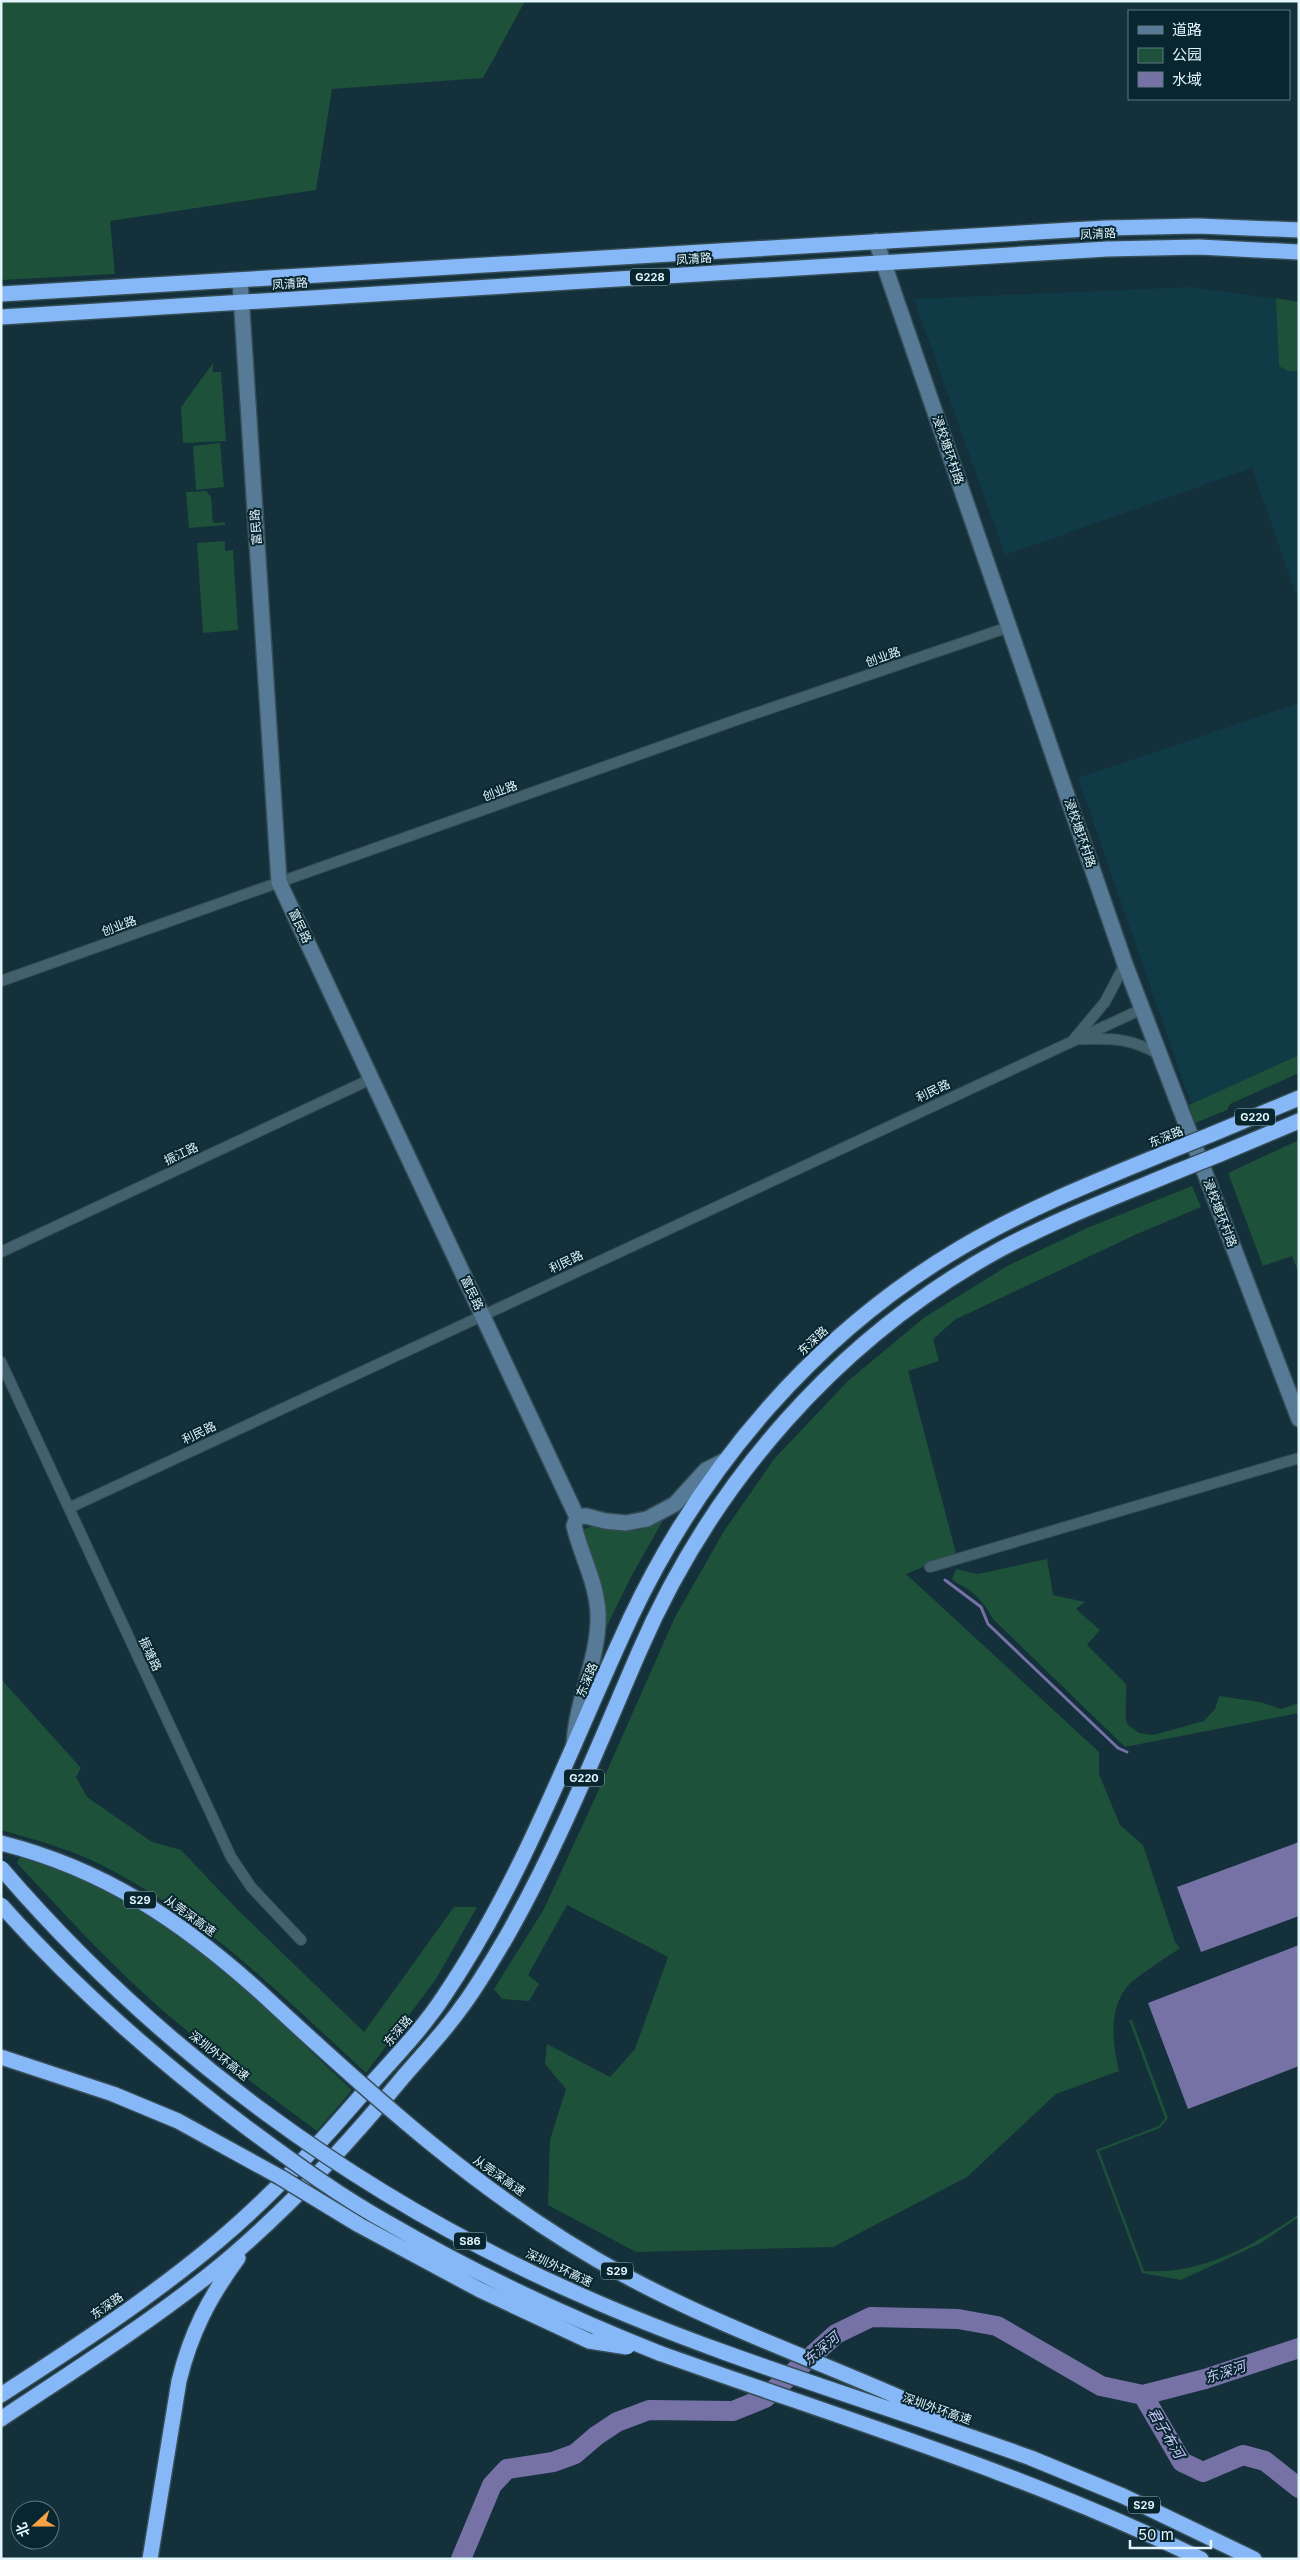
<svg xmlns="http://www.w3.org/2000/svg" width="1300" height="2560" viewBox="0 0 1300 2560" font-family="Inter,'Noto Sans SC',sans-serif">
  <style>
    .built { fill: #113a47 }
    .green { fill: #1d5139 }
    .water { fill: #7672a6 }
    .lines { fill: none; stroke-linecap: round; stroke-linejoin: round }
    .stream { stroke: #7672a6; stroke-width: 3 }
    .river { stroke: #7672a6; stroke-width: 20 }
    .street-casing { stroke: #364d56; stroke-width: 12 }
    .secondary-casing { stroke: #364d56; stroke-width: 18 }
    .highway-casing { stroke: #364d56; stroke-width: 18 }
    .street { stroke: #43616d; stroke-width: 10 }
    .secondary { stroke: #577b96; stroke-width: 15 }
    .highway { stroke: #86b7f6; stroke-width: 15 }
    .highway-bridge-casing { stroke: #364d56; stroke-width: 18; stroke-linecap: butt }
    .highway-bridge { stroke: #86b7f6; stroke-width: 15 }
    .labels { text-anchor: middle; stroke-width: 4; stroke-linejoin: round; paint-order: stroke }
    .shield { fill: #082630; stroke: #a1b6bd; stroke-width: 1 }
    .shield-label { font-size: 11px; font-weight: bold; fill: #e3f4fa }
    .street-label { font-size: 12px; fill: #e3f4fa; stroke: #082630 }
    .water-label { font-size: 14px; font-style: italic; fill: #cbc9f8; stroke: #082630 }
  </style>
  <rect width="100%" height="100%" fill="#13303b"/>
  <path class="built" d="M 1191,287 L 1299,302 L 1299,603 L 1252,468 L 1005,555 L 914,299 Z
    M 1299,703 L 1299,1055 L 1191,1104 L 1078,778 Z"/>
  <path class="green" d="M 1,1 L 525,1 L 483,78 L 332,89 L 316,190 L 110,221 L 115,274 L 1,280 Z
    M 1276,298 L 1299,302 L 1299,371 L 1288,371 L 1279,366 Z
    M 213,363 L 213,372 L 221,372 L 226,441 L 183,443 L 181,407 Z
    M 220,443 L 224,487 L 196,490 L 193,446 Z
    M 206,491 L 211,497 L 213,523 L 225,522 L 225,525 L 189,528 L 186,492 Z
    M 225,541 L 225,551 L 233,550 L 238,630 L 203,633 L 197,543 Z
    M 1299,1055 L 1299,1073 L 1230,1104 L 1227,1110 L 1195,1123 L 1189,1105 Z
    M 1299,1140 L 1299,1274 L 1292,1256 L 1263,1266 L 1228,1173 Z
    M 1192,1186 L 1201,1207 L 1137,1234 L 956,1319 L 933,1339 L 939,1361 L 908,1371 L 956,1553 L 906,1574 L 1099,1752 L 1099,1774 L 1120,1825 L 1143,1845 L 1175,1942 L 1180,1948 C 1167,1957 1134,1978 1126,1988 C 1108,2012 1113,2045 1119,2071 L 1056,2094 L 967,2177 L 833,2247 L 636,2252 L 548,2205 L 550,2140 L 566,2089 L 545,2064 L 547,2044 L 610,2077 L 635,2049 L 668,1957 L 567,1905 L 528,1975 L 539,1984 L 529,2001 L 502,1999 L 494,1989 L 544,1909 L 595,1798 L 675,1617 L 724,1531 L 774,1459 L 848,1381 L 925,1317 L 1009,1265 L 1087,1228 Z
    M 660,1521 L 662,1522 L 631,1577 L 603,1634 L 582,1532 C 591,1519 617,1532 631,1531 C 641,1531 651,1526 660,1521 Z
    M 1047,1559 L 1053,1595 L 1085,1602 L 1076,1609 L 1100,1630 L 1087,1645 L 1126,1684 C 1127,1698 1124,1711 1127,1724 L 1139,1733 L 1153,1735 L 1204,1721 L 1215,1709 L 1219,1696 L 1260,1702 L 1281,1709 L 1299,1703 L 1299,1713 L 1125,1747 L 993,1619 C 987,1608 980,1598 969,1590 C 963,1585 957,1585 952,1579 L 956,1569 L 978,1574 Z
    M 1,1679 L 81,1768 L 76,1777 L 87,1797 L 152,1842 L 181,1850 L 236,1908 L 364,2032 L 454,1907 L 477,1907 L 436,1979 L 366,2073 C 287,2000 210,1923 115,1872 C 80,1852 40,1841 1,1830 Z
    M 20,1857 C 61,1870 101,1886 138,1908 C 218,1957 284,2027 352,2090 L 317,2131 C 264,2092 211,2052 161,2009 C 110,1964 63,1913 17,1863 Z
    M 1129,2020 L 1132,2020 L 1168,2118 L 1160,2128 L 1099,2151 L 1144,2271 C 1202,2275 1253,2246 1299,2214 L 1299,2217 L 1261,2243 L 1181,2280 L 1142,2273 L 1096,2150 L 1159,2126 L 1165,2118 Z"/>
  <path class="water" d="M 1299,1842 L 1299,1916 L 1201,1952 L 1177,1887 Z
    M 1299,1945 L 1299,2066 L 1188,2109 L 1148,2003 Z"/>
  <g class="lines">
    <path class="stream" d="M 945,1580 L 981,1607 L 988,1624 L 1118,1748 L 1127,1752"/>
    <path class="river" d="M 1143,2395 L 1182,2462 L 1203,2472 L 1243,2455 L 1265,2461 L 1299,2488
      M 461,2559 L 492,2485 L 507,2469 L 553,2462 L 575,2454 L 596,2436 L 617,2422 L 649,2410 L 733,2411 L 765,2398 L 836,2334 L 871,2317 L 958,2319 L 997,2326 L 1101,2386 L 1143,2395 L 1205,2379 L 1299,2348"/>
    <g class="street-casing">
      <path id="street" d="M 1125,964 L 1105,1002 L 1074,1039 C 1109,1039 1128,1036 1160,1055
        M 1,981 L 739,719 L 1009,627
        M 1,1252 L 371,1079
        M 1,1362 L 231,1857 L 251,1887 L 301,1940
        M 69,1508 L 1142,1009
        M 930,1567 L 1299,1458"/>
    </g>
    <g class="secondary-casing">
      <path id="secondary" d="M 876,241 L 1125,964 L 1299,1419
        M 240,280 L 279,882 L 577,1517
        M 574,1745 C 576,1699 600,1658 598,1612 C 596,1581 581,1555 574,1526 L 577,1517 L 586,1516 L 605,1521 L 626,1523 L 647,1519 L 675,1504 L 706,1470 L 724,1461"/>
    </g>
    <g class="highway-casing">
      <path id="highway" d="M 1,294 L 1105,228 L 1198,226 L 1299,230
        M 1,317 L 1107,249 L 1199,247 L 1299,252
        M 1210,1135 L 1299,1098
        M 1218,1155 L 1299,1121
        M 1,1843 C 104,1869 181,1921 259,1991
        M 659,2353 C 841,2418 1027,2474 1201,2559
        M 1,2395 C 75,2347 149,2299 217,2242 C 273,2195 323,2140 371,2084 C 396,2056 423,2028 444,1996 C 524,1878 571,1745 631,1617 C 703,1465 817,1332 962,1247 C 1028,1208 1099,1180 1170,1151
        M 1,2419 C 70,2373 140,2329 205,2278 C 279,2219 344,2149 404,2076 C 423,2054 444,2032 461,2008 C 477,1987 490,1964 504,1941 C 557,1849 597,1749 639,1652 C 712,1483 837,1339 999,1250 C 1057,1219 1118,1196 1178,1171
        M 1031,2458 L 1123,2496 L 1254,2559
        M 150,2559 L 179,2381 C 191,2332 209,2298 238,2258"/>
    </g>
    <use href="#street" class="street"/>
    <use href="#secondary" class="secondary"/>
    <use href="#highway" class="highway"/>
    <g class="highway-bridge-casing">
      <path id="highway-bridge" d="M 1170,1151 L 1210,1135
        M 1178,1171 L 1218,1155
        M 1,1868 C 157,2050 357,2196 576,2293 C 723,2359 880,2403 1031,2458
        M 1,1905 C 75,1988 157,2060 246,2127 C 292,2161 339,2196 390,2224 C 476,2274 566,2316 659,2353
        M 259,1991 C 372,2096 487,2201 624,2275 C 727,2331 839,2368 946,2418
        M 1,2057 L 113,2094 L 178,2121 L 280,2177 L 359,2225 L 480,2290 L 589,2341 L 627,2347"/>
    </g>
    <use href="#highway-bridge" class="highway-bridge"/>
  </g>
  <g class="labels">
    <g class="shield">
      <rect x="630" y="268.5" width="40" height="17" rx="4"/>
      <rect x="1235" y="1108.5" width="40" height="17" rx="4"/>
      <rect x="564" y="1769.5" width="40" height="17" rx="4"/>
      <rect x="124" y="1891.5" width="32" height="17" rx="4"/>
      <rect x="454" y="2232.5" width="32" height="17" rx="4"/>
      <rect x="601" y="2262.5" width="32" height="17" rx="4"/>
      <rect x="1128" y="2496.5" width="32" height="17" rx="4"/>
    </g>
    <g class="shield-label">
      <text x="650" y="281">G228</text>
      <text x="1255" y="1121">G220</text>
      <text x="584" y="1782">G220</text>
      <text x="140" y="1904">S29</text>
      <text x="470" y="2245">S86</text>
      <text x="617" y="2275">S29</text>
      <text x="1144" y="2509">S29</text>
    </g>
    <g class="street-label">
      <text transform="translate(1098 234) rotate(-3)" y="4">凤清路</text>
      <text transform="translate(694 259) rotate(-4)" y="4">凤清路</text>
      <text transform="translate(290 284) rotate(-4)" y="4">凤清路</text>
      <text transform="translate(948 450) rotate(71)" y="4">浸校塘环村路</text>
      <text transform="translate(256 527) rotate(-94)" y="4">富民路</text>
      <text transform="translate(883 657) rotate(-19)" y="4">创业路</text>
      <text transform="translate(500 791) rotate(-20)" y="4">创业路</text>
      <text transform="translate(1080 833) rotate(71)" y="4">浸校塘环村路</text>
      <text transform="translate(119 926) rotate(-20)" y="4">创业路</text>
      <text transform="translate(300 926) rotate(65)" y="4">富民路</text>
      <text transform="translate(933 1091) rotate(-25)" y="4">利民路</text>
      <text transform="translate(1166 1137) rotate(-22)" y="4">东深路</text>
      <text transform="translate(181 1154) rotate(-25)" y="4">振江路</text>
      <text transform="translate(1220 1213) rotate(69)" y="4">浸校塘环村路</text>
      <text transform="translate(566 1262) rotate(-25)" y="4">利民路</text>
      <text transform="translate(472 1293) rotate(65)" y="4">富民路</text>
      <text transform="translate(813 1341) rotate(-43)" y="4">东深路</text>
      <text transform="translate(199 1433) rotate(-25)" y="4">利民路</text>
      <text transform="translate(150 1654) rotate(65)" y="4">振塘路</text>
      <text transform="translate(587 1680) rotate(-67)" y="4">东深路</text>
      <text transform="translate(190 1916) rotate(36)" y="4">从莞深高速</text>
      <text transform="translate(398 2031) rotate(-49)" y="4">东深路</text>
      <text transform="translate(219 2056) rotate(38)" y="4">深圳外环高速</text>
      <text transform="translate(499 2176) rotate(35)" y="4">从莞深高速</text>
      <text transform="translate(559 2268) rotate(25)" y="4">深圳外环高速</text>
      <text transform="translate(107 2306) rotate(-35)" y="4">东深路</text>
      <text transform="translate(937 2409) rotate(19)" y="4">深圳外环高速</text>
    </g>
    <g class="water-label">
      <text transform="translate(821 2349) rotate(-40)" y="5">东深河</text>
      <text transform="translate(1225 2372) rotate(-18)" y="5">东深河</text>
      <text transform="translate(1166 2433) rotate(59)" y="5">君子布河</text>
    </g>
  </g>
  <rect width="1300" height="2560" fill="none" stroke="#e3f4fa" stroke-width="5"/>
  <rect x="1128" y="10" width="162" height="90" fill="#082630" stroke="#607881"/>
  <rect x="1138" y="26" width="25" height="8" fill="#577b96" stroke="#607881"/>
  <text x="1172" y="35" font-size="15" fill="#e3f4fa">道路</text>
  <rect x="1138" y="48" width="25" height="15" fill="#1d5139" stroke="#607881"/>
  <text x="1172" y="60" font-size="15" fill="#e3f4fa">公园</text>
  <rect x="1138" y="72" width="25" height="15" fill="#7672a6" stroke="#607881"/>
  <text x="1172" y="85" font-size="15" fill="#e3f4fa">水域</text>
  <g transform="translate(35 2525) rotate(249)"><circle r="24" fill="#082630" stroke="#607881"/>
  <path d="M0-4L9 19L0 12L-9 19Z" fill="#f5a345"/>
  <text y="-8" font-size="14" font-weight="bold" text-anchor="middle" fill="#e3f4fa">北</text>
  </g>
  <path d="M1130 2540v8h81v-8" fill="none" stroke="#e3f4fa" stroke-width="2.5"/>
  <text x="1138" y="2540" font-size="15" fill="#e3f4fa" stroke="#082630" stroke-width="4" paint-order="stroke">50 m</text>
</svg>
